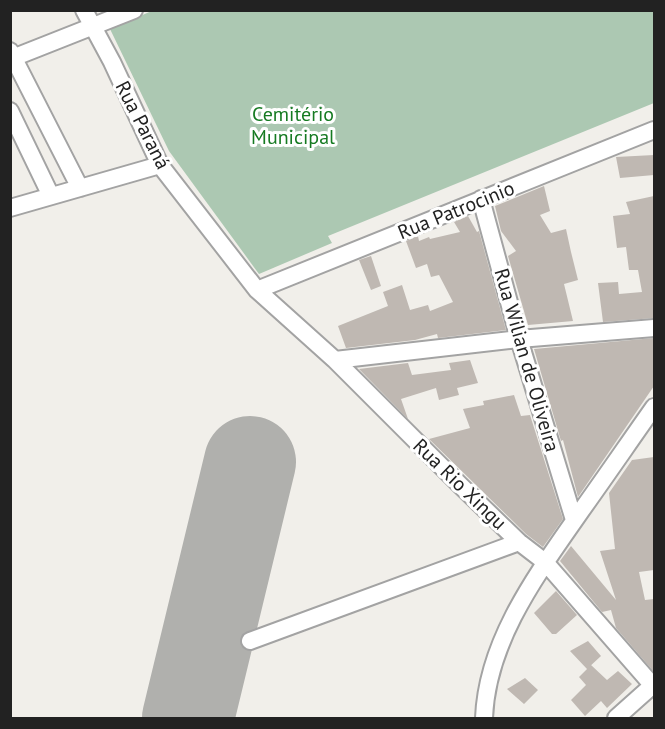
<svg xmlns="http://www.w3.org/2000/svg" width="665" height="729" viewBox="0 0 665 729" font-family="'PT Sans',sans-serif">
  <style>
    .cemetery { fill: #acc8b2 }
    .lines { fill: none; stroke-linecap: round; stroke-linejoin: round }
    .runway { stroke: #b0b0ad; stroke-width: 92 }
    .building { fill: #bfb8b2 }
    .minor-casing { stroke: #a3a3a3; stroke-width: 20 }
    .minor { stroke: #fff; stroke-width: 16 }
    .labels { text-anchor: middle; stroke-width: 6; stroke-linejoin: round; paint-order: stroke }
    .park-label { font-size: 20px; fill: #157a21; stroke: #fff }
    .street-label { font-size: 20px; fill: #222; stroke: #fff }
  </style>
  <rect width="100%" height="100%" fill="#f1efea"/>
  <path class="cemetery" d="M 154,10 L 654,11 L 654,103 L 328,236 L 332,243 L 259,274 L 169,151 L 110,29 Z"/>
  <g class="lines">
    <path class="runway" d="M 188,718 L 250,462"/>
  </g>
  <path class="building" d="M 654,155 L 654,175 L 620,178 L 616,157 Z
    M 544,186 L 550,211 L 540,215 L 551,233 L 566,229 L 571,252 L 578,280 L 564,284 L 573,321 L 528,325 L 508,256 L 516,251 L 501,231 L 495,206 Z
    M 654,196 L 654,318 L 603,322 L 598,283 L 618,282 L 619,294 L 642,292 L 638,270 L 629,270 L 626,247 L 617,248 L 613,216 L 630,214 L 626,202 Z
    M 468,216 L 477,232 L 479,231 L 506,330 L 438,338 L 437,334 L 415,340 L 346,348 L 338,326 L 388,306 L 383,292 L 402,285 L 410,310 L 428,305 L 430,311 L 453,302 L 439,275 L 431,277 L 427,264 L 416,268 L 406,241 L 418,236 L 419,241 L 429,237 L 430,239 L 460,232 L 454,222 Z
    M 371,256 L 381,286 L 371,290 L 359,260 Z
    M 654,338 L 654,386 L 578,497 L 563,440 L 561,441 L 534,349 Z
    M 470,360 L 478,383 L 457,388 L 459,395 L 439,400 L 436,388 L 401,399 L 408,419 L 359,369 L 408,363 L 412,375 L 451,370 L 449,363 Z
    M 514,395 L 521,416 L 530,415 L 563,519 L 543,547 L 526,534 L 429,439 L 470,428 L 463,409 L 484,405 L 483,401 Z
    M 654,457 L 654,570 L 639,572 L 645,600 L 654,599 L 654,672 L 616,628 L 611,610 L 602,612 L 560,561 L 571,546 L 616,600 L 600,551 L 615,549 L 609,493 L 632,460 Z
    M 556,591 L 577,615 L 556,634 L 552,634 L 534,613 Z
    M 588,641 L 601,656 L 587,669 L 570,651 Z
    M 591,665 L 607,680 L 618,671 L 632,684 L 607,708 L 601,701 L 585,716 L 571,700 L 586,685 L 579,677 Z
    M 525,678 L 538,690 L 524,704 L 507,689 Z"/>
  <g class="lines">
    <g class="minor-casing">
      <path id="minor" d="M 84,10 L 112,62 L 160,165 L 257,290 L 335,360 L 460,485 L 519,542 L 545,562 L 654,687
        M 10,51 L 80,188
        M 10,59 L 134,10
        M 10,111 L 51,196
        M 481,199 L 519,339 L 574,520
        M 10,208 L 160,165
        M 257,290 L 654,130
        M 335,360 L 519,339 L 654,328
        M 250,641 L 519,542
        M 484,718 C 487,640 538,573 581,511 C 606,476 630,441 654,407
        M 616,718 L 653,685"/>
    </g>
    <use href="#minor" class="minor"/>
  </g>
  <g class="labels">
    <g class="park-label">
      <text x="293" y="121">Cemitério<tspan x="293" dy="23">Municipal</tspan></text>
    </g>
    <g class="street-label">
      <text transform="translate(143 125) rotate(63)" y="7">Rua Paraná</text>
      <text transform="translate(456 210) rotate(-22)" y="7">Rua Patrocinio</text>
      <text transform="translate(527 360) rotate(74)" y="7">Rua Wilian de Oliveira</text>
      <text transform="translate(460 484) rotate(44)" y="7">Rua Rio Xingu</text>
    </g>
  </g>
  <rect width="665" height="729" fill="none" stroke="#222222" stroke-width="24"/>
</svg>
